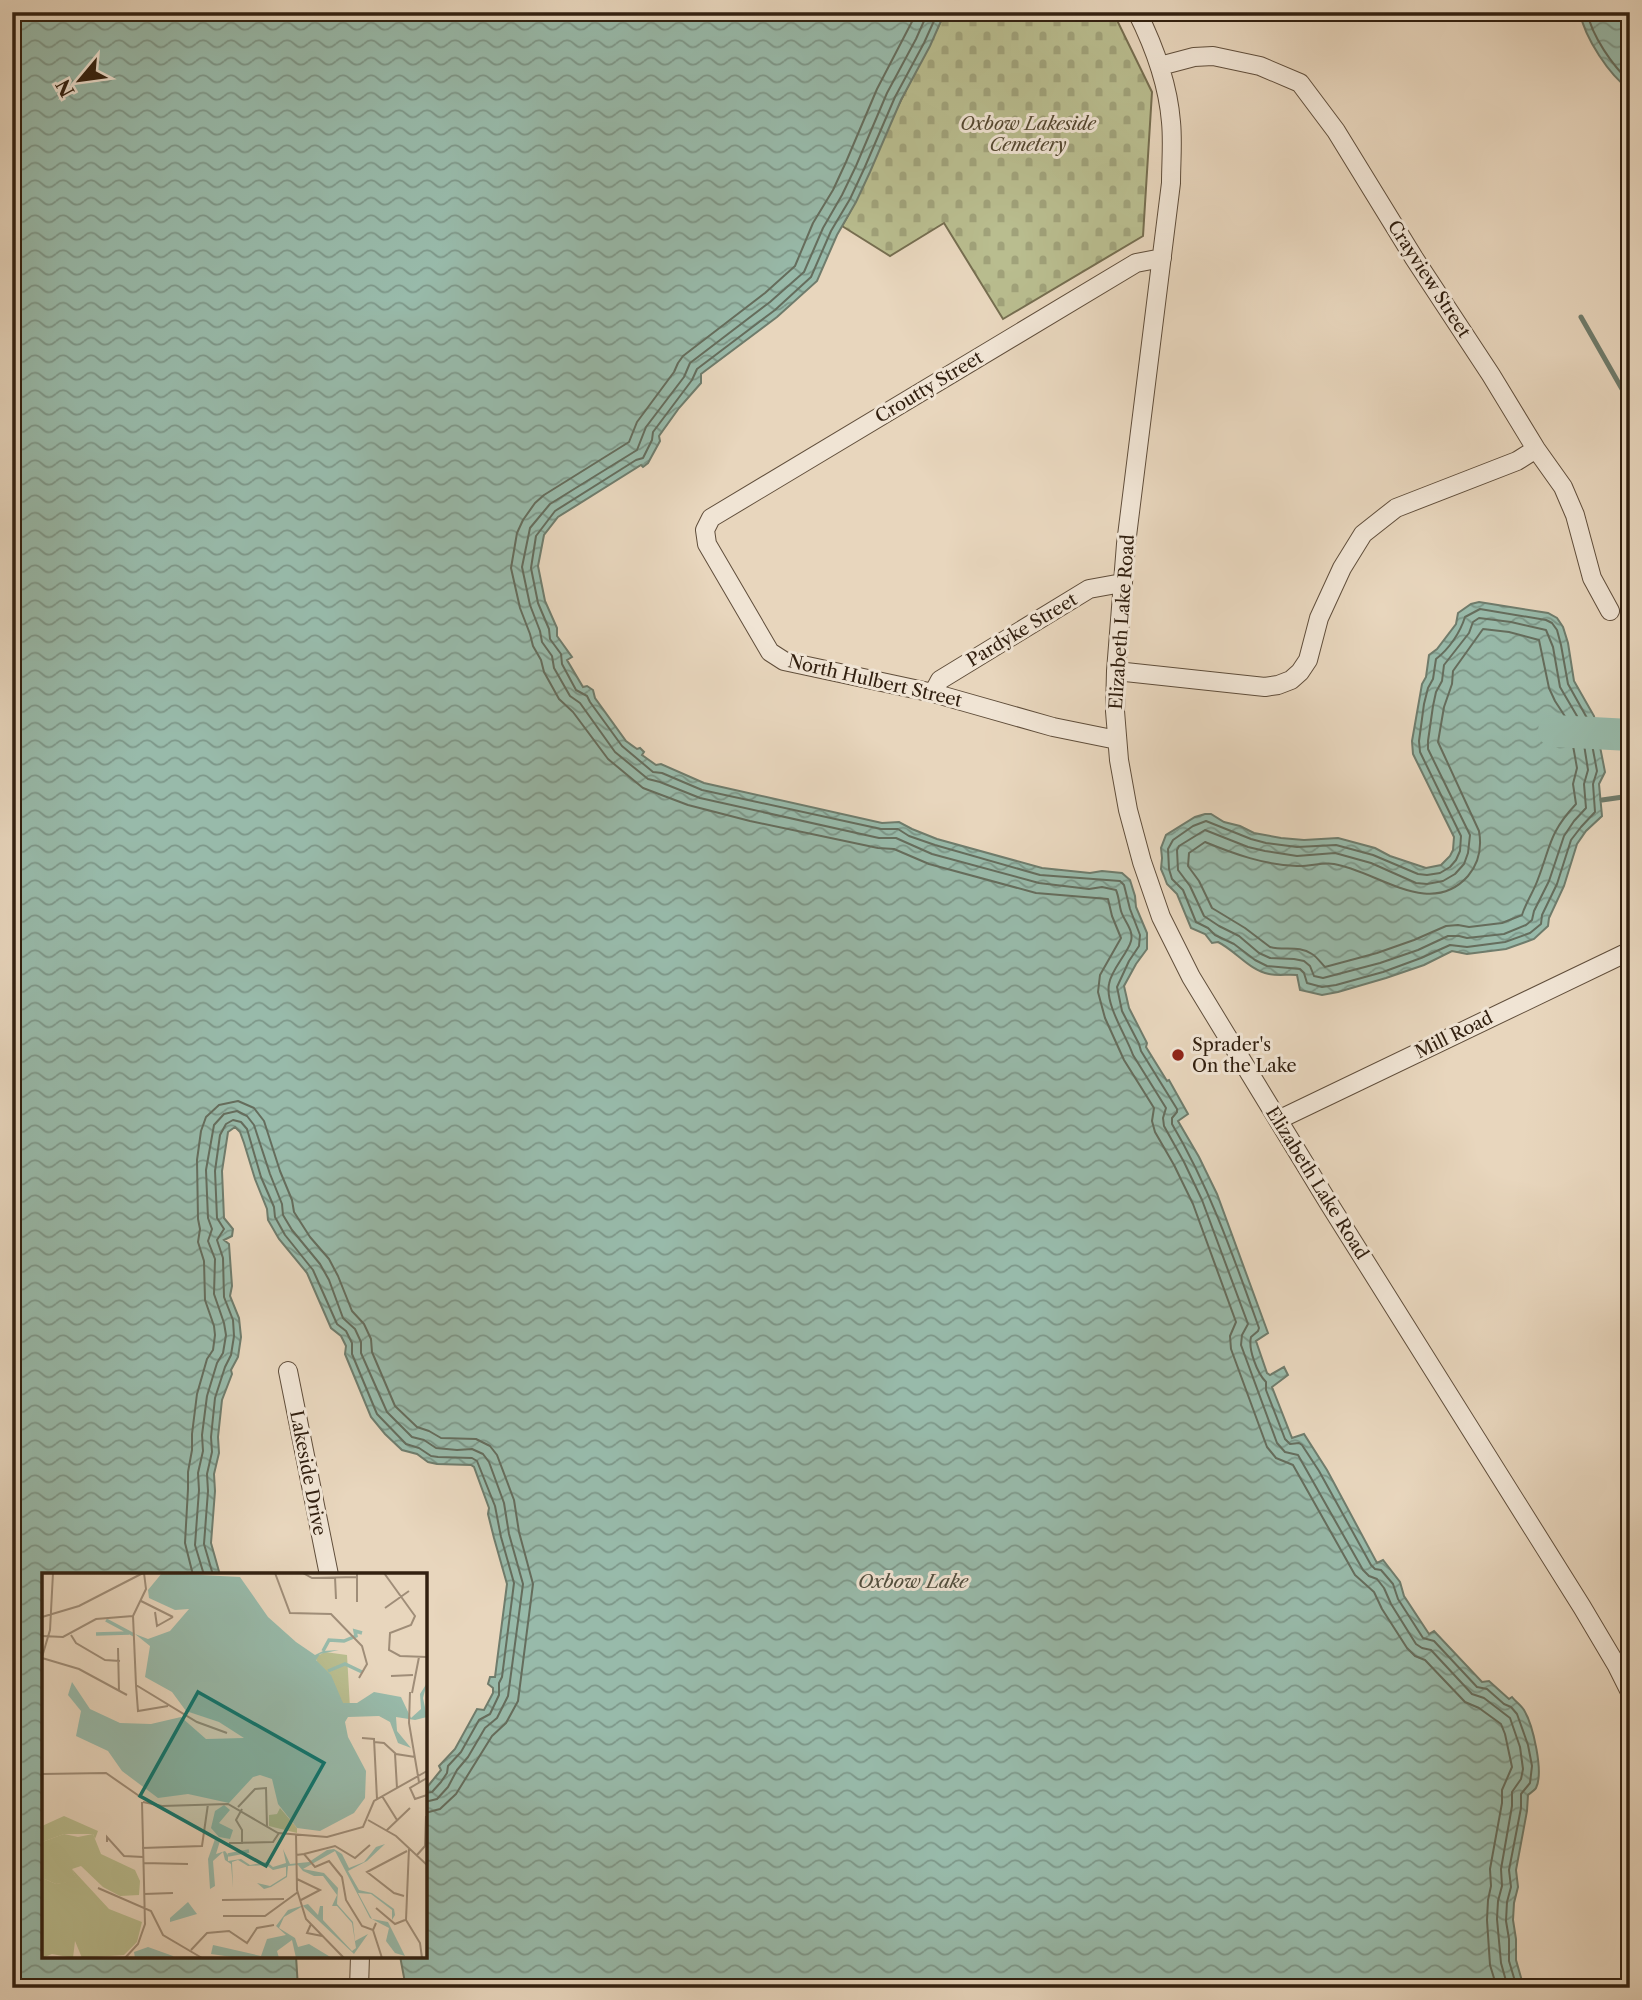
<svg xmlns="http://www.w3.org/2000/svg" width="1642" height="2000" viewBox="0 0 1642 2000" font-family="'Libre Caslon Text',serif">
  <style>
    .cemetery { fill: url(#cemetery-stones); stroke: #766e50; stroke-width: 2 }
    .water { fill: url(#water-waves); stroke: #6f7c6c; stroke-width: 2 }
    .lines { fill: none; stroke-linecap: round; stroke-linejoin: round }
    .shore { stroke: #656d5d; stroke-width: 2 }
    .stream { stroke: #6f7c6c; stroke-width: 5 }
    .river { stroke: #98baaa; stroke-width: 32 }
    .minor-casing { stroke: #604e3b; stroke-width: 20 }
    .minor { stroke: #f0e4d4; stroke-width: 18 }
    .poi-dot { fill: #8f2418; stroke: #f0e4d4; stroke-width: 2.5 }
    .labels { text-anchor: middle; stroke-width: 6; stroke-linejoin: round; paint-order: stroke }
    .park-label { font-size: 18px; font-style: italic; fill: #544730; stroke: #f0e4d4 }
    .street-label { font-size: 18px; fill: #322010; stroke: #f0e4d4 }
    .poi-label { font-size: 18px; fill: #322010; stroke: #f0e4d4; text-anchor: start }
    .water-label { font-size: 19px; font-style: italic; fill: #514e3e; stroke: #f0e4d4 }
    .inset-river { fill: none; stroke: #98baaa; stroke-width: 3.5 }
    .inset-road { fill: none; stroke: #9f8d78; stroke-width: 2 }
    .view { fill: #0f766e; fill-opacity: 0.15; stroke: #0f766e; stroke-width: 3.5 }
    .inset-edge { fill: none; stroke: #322010; stroke-width: 3.5 }
  </style>
  <defs>
    <pattern id="cemetery-stones" width="16" height="16" patternUnits="userSpaceOnUse" patternTransform="scale(1.75)"><rect width="16" height="16" fill="#b9bd8f"/><path d="M2 7V4a2 2 0 0 1 4 0v3zM10 15v-3a2 2 0 0 1 4 0v3z" fill="#a0a27a"/></pattern>
    <pattern id="water-waves" width="16" height="10" patternUnits="userSpaceOnUse" patternTransform="scale(1.75)"><rect width="16" height="10" fill="#98baaa"/><path d="M0 5q4-4 8 0t8 0" fill="none" stroke="#7d9789"/></pattern>
  </defs>
  <rect width="100%" height="100%" fill="#e8d6bd"/>
  <filter id="stains"><feTurbulence type="fractalNoise" baseFrequency=".00286" numOctaves="4"/><feColorMatrix values="0 0 0 0 .2 0 0 0 0 .09 0 0 0 0 .02 0 0 0 .5 -.17"/></filter>
  <radialGradient id="worn" r=".72"><stop offset=".6" stop-color="#630" stop-opacity="0"/><stop offset="1" stop-color="#630" stop-opacity=".3"/></radialGradient>
  <path class="cemetery" d="M 945,12 L 1113,12 L 1152,92 L 1143,236 L 1003,319 L 944,223 L 890,256 L 842,226 C 862,193 874,158 890,123 C 907,86 928,50 945,12 Z"/>
  <path class="water" d="M 12,12 L 945,12 L 930,46 L 901,100 L 870,172 L 856,202 L 837,235 L 817,281 L 777,317 L 701,374 L 701,383 L 679,408 L 659,436 L 660,441 L 648,463 L 643,467 L 641,465 L 558,517 L 544,535 L 538,566 L 545,601 L 557,628 L 557,636 L 572,657 L 567,660 L 583,687 L 587,686 L 593,690 L 595,698 L 626,741 L 637,749 L 640,748 L 644,752 L 642,755 L 656,765 L 661,764 L 704,783 L 882,823 L 899,822 L 912,829 L 937,839 L 1042,868 L 1090,873 L 1102,871 L 1122,873 L 1130,880 L 1135,896 L 1136,907 L 1147,933 L 1147,949 L 1136,964 L 1124,986 L 1129,1008 L 1147,1043 L 1146,1047 L 1167,1081 L 1169,1080 L 1188,1114 L 1178,1121 L 1199,1157 L 1217,1194 L 1268,1333 L 1256,1341 L 1267,1373 L 1270,1375 L 1284,1367 L 1288,1375 L 1272,1387 L 1292,1438 L 1304,1434 L 1327,1470 L 1377,1563 L 1383,1560 L 1400,1582 L 1404,1596 L 1429,1634 L 1434,1631 L 1482,1682 L 1489,1681 L 1509,1699 L 1512,1697 C 1515,1701 1521,1705 1524,1710 C 1533,1725 1544,1772 1536,1788 C 1535,1790 1529,1794 1528,1795 L 1527,1811 L 1516,1870 L 1518,1887 L 1514,1903 L 1513,1920 L 1516,1939 L 1516,1960 L 1524,1988 L 406,1988 L 400,1956 L 425,1956 L 425,1815 L 428,1786 L 441,1770 L 439,1766 L 455,1749 L 477,1709 L 484,1710 L 493,1693 L 493,1688 L 488,1684 L 490,1677 L 495,1677 L 507,1584 L 494,1538 L 488,1514 L 489,1508 L 474,1467 L 471,1465 L 437,1464 L 428,1462 L 417,1454 L 402,1450 L 385,1434 L 371,1417 L 345,1354 L 346,1346 L 341,1336 L 331,1328 L 307,1273 L 279,1239 L 268,1220 L 267,1209 L 255,1179 L 244,1143 L 240,1132 L 235,1127 L 228,1132 L 222,1171 L 224,1218 L 233,1229 L 232,1236 L 224,1240 L 229,1244 L 232,1286 L 230,1296 L 239,1318 L 241,1337 L 238,1357 L 231,1370 L 232,1374 L 222,1400 L 218,1437 L 219,1453 L 214,1474 L 215,1491 L 211,1543 L 220,1575 L 44,1575 L 44,1956 L 296,1956 L 298,1988 L 12,1988 Z
    M 1630,12 L 1630,90 C 1609,75 1585,38 1580,13 Z
    M 1479,602 L 1548,613 L 1557,618 L 1563,627 L 1568,643 L 1574,681 L 1594,716 L 1605,772 L 1599,784 L 1602,816 L 1586,831 L 1577,844 L 1564,886 L 1549,918 L 1548,926 L 1534,939 L 1506,949 L 1467,954 L 1452,951 L 1424,965 L 1386,978 L 1338,992 L 1322,995 L 1300,990 L 1297,975 C 1288,974 1278,976 1269,974 C 1249,970 1236,951 1218,942 L 1212,943 L 1205,934 L 1191,928 L 1177,894 L 1167,884 L 1164,876 L 1161,869 L 1162,858 L 1161,848 L 1166,835 L 1195,817 L 1205,814 L 1211,814 L 1224,822 L 1240,826 L 1254,833 L 1281,838 L 1304,840 L 1338,838 L 1375,848 L 1390,856 L 1426,868 L 1441,865 L 1450,856 L 1453,850 L 1454,837 L 1413,754 L 1412,741 L 1422,684 L 1426,677 L 1429,655 L 1437,649 L 1456,624 L 1458,613 L 1471,604 Z"/>
  <g class="lines">
    <path class="shore" d="M 917,12 L 877,89 L 846,162 L 833,190 L 813,223 L 795,266 L 765,293 L 683,356 L 678,363 L 674,372 L 637,422 L 629,442 L 544,495 L 535,503 L 523,520 L 517,533 L 511,568 L 520,608 L 530,634 L 533,646 L 541,660 L 544,672 L 559,699 L 573,712 L 608,759 L 643,788 L 688,805 L 750,821 L 878,848 L 894,849 L 929,864 L 1036,893 L 1108,899 L 1112,916 L 1121,938 L 1100,975 L 1098,992 L 1105,1018 L 1124,1060 L 1154,1108 L 1152,1121 L 1155,1132 L 1174,1165 L 1193,1204 L 1236,1322 L 1230,1336 L 1231,1349 L 1267,1447 L 1276,1458 L 1293,1465 L 1355,1575 L 1374,1592 L 1382,1609 L 1407,1648 L 1415,1656 L 1425,1660 L 1465,1702 L 1479,1708 L 1501,1724 L 1505,1734 L 1512,1767 L 1502,1790 L 1502,1803 L 1490,1869 L 1491,1886 L 1488,1900 L 1487,1920 L 1490,1965 L 1497,1988
      M 928,12 L 916,39 L 887,93 L 856,166 L 842,195 L 823,228 L 804,272 L 770,302 L 690,363 L 684,377 L 646,427 L 637,450 L 550,504 L 530,528 L 522,567 L 530,605 L 540,631 L 542,642 L 552,656 L 554,668 L 570,696 L 580,703 L 615,752 L 648,779 L 660,782 L 700,798 L 879,838 L 896,838 L 932,854 L 1039,883 L 1089,889 L 1102,887 L 1116,890 C 1119,897 1119,904 1121,911 C 1124,921 1134,930 1131,941 C 1128,953 1111,970 1109,984 C 1105,1005 1126,1035 1133,1055 L 1166,1108 L 1163,1118 L 1164,1126 L 1184,1162 L 1202,1200 L 1248,1324 L 1242,1335 L 1241,1345 L 1277,1443 L 1285,1452 L 1298,1455 L 1363,1570 L 1369,1576 L 1377,1579 L 1384,1588 L 1391,1604 L 1416,1644 L 1422,1648 L 1431,1650 L 1472,1694 L 1484,1698 L 1510,1718 L 1520,1747 L 1523,1769 L 1521,1779 L 1512,1792 L 1512,1806 L 1501,1869 L 1502,1886 L 1498,1901 L 1497,1919 L 1501,1963 L 1508,1988
      M 938,12 L 924,43 L 895,97 L 864,169 L 850,199 L 831,231 L 811,277 L 775,310 L 697,369 L 692,380 L 653,432 L 652,440 L 643,458 L 636,460 L 555,511 L 536,536 L 531,568 L 538,603 L 549,629 L 550,639 L 561,654 L 562,664 L 576,690 L 587,696 L 590,702 L 622,746 L 653,772 L 662,773 L 702,790 L 881,829 L 898,829 L 909,836 L 935,845 L 1040,875 L 1120,881 L 1124,885 L 1130,909 L 1140,935 L 1139,946 L 1129,961 L 1117,987 L 1122,1011 L 1139,1044 L 1141,1051 L 1177,1109 L 1177,1112 L 1172,1118 L 1172,1124 C 1210,1188 1234,1258 1259,1328 L 1258,1331 L 1251,1337 C 1248,1349 1257,1373 1266,1382 L 1266,1390 L 1285,1439 L 1290,1444 L 1299,1443 L 1302,1445 L 1319,1471 L 1371,1565 L 1375,1569 L 1381,1570 L 1393,1584 L 1398,1599 L 1423,1638 L 1434,1641 L 1477,1687 L 1487,1689 L 1504,1704 L 1511,1707 L 1517,1714 L 1528,1745 L 1532,1766 L 1530,1783 L 1521,1794 L 1521,1808 L 1509,1870 L 1511,1887 L 1507,1902 L 1506,1921 L 1509,1939 L 1509,1961 L 1517,1988
      M 1587,12 C 1592,36 1612,65 1630,82
      M 1480,609 L 1546,620 L 1552,623 L 1557,630 L 1561,645 L 1568,684 L 1587,718 L 1597,771 L 1593,784 L 1595,812 L 1581,827 L 1571,840 L 1557,884 L 1542,915 L 1541,924 L 1530,933 L 1505,942 L 1467,947 L 1450,945 L 1421,958 L 1383,972 L 1336,985 L 1322,987 L 1307,983 L 1304,973 L 1300,969 L 1267,966 L 1255,960 L 1234,944 L 1215,935 L 1208,928 L 1196,922 L 1183,890 L 1172,879 L 1169,869 L 1168,849 L 1173,840 L 1193,826 L 1206,821 L 1251,839 L 1266,843 L 1297,847 L 1336,845 L 1373,855 L 1418,874 L 1427,875 L 1440,873 L 1450,867 L 1456,860 L 1460,851 L 1461,836 L 1420,752 L 1419,741 L 1424,704 L 1428,688 L 1433,679 L 1436,659 C 1449,649 1460,633 1465,617 Z
      M 1479,618 L 1511,622 L 1546,630 L 1553,647 L 1560,687 L 1577,716 L 1583,738 L 1588,770 L 1584,784 L 1586,808 L 1574,821 L 1564,836 L 1549,881 L 1534,911 L 1532,920 L 1526,925 L 1504,934 L 1467,938 L 1459,936 L 1448,936 L 1418,950 L 1380,963 L 1323,978 L 1314,976 L 1310,966 L 1304,961 L 1294,959 L 1270,958 L 1259,953 L 1239,936 L 1219,926 L 1204,916 L 1190,886 L 1178,870 L 1177,850 L 1179,846 L 1205,830 L 1248,847 L 1265,851 L 1297,856 L 1335,853 L 1371,863 L 1416,883 L 1427,884 L 1443,881 L 1455,874 L 1464,864 L 1468,853 L 1470,835 L 1428,749 L 1428,741 L 1433,706 L 1436,692 L 1442,681 L 1444,665 L 1469,633 L 1473,622 Z
      M 1483,629 L 1509,632 L 1539,640 L 1549,688 L 1555,701 L 1568,721 L 1572,740 L 1577,768 L 1573,784 L 1576,804 C 1549,833 1551,845 1538,879 C 1534,891 1526,902 1522,915 L 1502,923 L 1469,927 L 1458,925 L 1446,926 L 1414,940 L 1377,953 L 1325,967 C 1321,963 1317,957 1312,954 C 1299,945 1284,951 1270,947 L 1245,928 L 1212,908 L 1199,881 L 1188,866 L 1189,853 L 1205,842 C 1234,854 1265,865 1297,866 C 1309,867 1322,862 1334,864 C 1377,871 1430,919 1468,876 C 1479,863 1482,848 1479,831 L 1438,742 L 1444,707 L 1452,684 L 1453,671 Z
      M 193,1575 L 185,1543 L 188,1489 L 188,1472 L 192,1450 L 192,1434 L 197,1394 L 207,1359 L 213,1350 L 215,1335 L 214,1326 L 205,1300 L 204,1261 L 198,1242 L 200,1229 L 198,1219 L 197,1160 L 201,1131 L 206,1117 L 219,1105 L 238,1101 L 254,1108 L 264,1121 L 280,1171 L 292,1200 L 294,1212 L 310,1237 L 329,1259 L 338,1276 L 352,1311 L 364,1324 L 371,1339 L 372,1352 L 395,1406 L 417,1427 L 429,1431 L 441,1438 L 476,1439 L 490,1446 L 497,1455 L 514,1500 L 519,1532 L 533,1584 L 518,1701 L 506,1723 L 492,1736 L 456,1794 L 440,1809 L 425,1813
      M 204,1575 L 195,1545 L 199,1490 L 198,1473 L 203,1451 L 202,1435 L 207,1396 L 217,1363 L 223,1353 L 226,1335 L 224,1323 L 214,1294 L 215,1259 L 208,1241 L 212,1229 L 208,1218 L 206,1170 L 214,1125 L 224,1114 L 237,1111 L 247,1116 L 254,1125 L 270,1174 L 282,1204 L 283,1215 L 292,1230 L 320,1264 L 329,1280 L 343,1318 L 355,1329 L 361,1342 L 361,1353 L 387,1412 L 412,1437 L 424,1440 L 436,1448 L 457,1450 L 472,1449 L 483,1454 L 489,1462 L 504,1503 L 509,1534 L 523,1584 L 508,1696 L 497,1718 L 485,1728 L 468,1757 L 457,1770 L 448,1787 L 437,1799 L 425,1802
      M 213,1575 L 204,1544 L 208,1491 L 207,1474 L 212,1452 L 211,1437 L 215,1398 L 225,1367 L 231,1355 L 234,1336 L 233,1320 L 224,1297 L 223,1258 L 217,1240 L 224,1229 L 217,1218 L 215,1171 L 220,1135 L 226,1124 L 233,1120 L 241,1122 L 247,1129 L 261,1177 L 274,1207 L 275,1217 L 285,1235 L 313,1270 L 337,1324 L 346,1331 L 352,1343 L 352,1354 L 377,1414 L 406,1444 L 419,1448 L 431,1456 L 438,1457 L 472,1458 L 477,1461 L 495,1506 L 501,1537 L 514,1583 L 502,1677 L 499,1683 L 499,1695 L 490,1714 L 479,1720 L 461,1752 L 448,1766 L 447,1773 L 441,1782 L 432,1792 L 425,1793"/>
    <path class="stream" d="M 1581,317 L 1630,403
      M 1602,800 L 1630,796"/>
    <path class="river" d="M 1554,731 L 1630,735"/>
    <g class="minor-casing">
      <path id="minor" d="M 1137,12 C 1154,46 1168,84 1171,122 C 1173,142 1171,163 1171,183 L 1126,544 L 1116,671 L 1115,711 L 1119,760 L 1128,810 L 1142,862 L 1161,917 L 1191,977 L 1328,1202 L 1582,1607 L 1617,1666 L 1630,1692
        M 1160,66 L 1194,57 L 1213,56 L 1260,66 L 1300,83 L 1336,131 L 1414,258 L 1491,375 L 1536,449 L 1563,487 L 1575,515 L 1592,578 L 1610,611
        M 1116,671 L 1265,687 L 1278,685 L 1291,680 L 1300,672 L 1308,660 L 1319,618 L 1342,568 L 1363,534 L 1396,508 L 1517,461 L 1536,449
        M 933,693 L 940,680 L 1089,589 L 1122,583
        M 1117,740 L 1053,727 L 933,693 L 784,661 L 770,652 L 707,544 L 705,530 L 711,518 L 1136,263 L 1162,258
        M 1278,1120 L 1630,951
        M 288,1371 L 329,1575
        M 359,1988 L 360,1956"/>
    </g>
    <use href="#minor" class="minor"/>
  </g>
  <circle class="poi-dot" cx="1178" cy="1055" r="7"/>
  <g class="labels">
    <g class="park-label">
      <text x="1028" y="130">Oxbow Lakeside<tspan x="1028" dy="21">Cemetery</tspan></text>
    </g>
    <g class="street-label">
      <text transform="translate(1429 279) rotate(57)" y="6">Crayview Street</text>
      <text transform="translate(929 387) rotate(-31)" y="6">Croutty Street</text>
      <text transform="translate(1122 622) rotate(-86)" y="6">Elizabeth Lake Road</text>
      <text transform="translate(1022 630) rotate(-31)" y="6">Pardyke Street</text>
      <text transform="translate(875 681) rotate(13)" y="6">North Hulbert Street</text>
      <text transform="translate(1454 1035) rotate(-26)" y="6">Mill Road</text>
      <text transform="translate(1317 1183) rotate(58)" y="6">Elizabeth Lake Road</text>
      <text transform="translate(308 1473) rotate(79)" y="6">Lakeside Drive</text>
    </g>
    <g class="poi-label">
      <text x="1192" y="1051">Sprader's<tspan x="1192" dy="21">On the Lake</tspan></text>
    </g>
    <g class="water-label">
      <text x="913" y="1588">Oxbow Lake</text>
    </g>
  </g>
  <g transform="translate(42 1573)">
    <rect width="385" height="385" fill="#e8d6bd"/>
    <path d="M 22,243 L 56,258 L 53,266 L 51,261 L 22,261 L 0,269 L 0,253 ZM 30,296 L 67,336 L 100,349 L 95,369 L 82,382 L 40,385 L 33,368 L 31,385 L 10,381 L 0,385 L 0,305 L 14,311 L 35,307 Z" fill="#b9bd8f"/>
    <path d="M 283,79 L 305,82 L 308,135 L 295,132 L 273,84 ZM 22,261 L 36,264 L 51,261 L 59,281 L 93,297 L 98,308 L 97,322 L 78,323 L 61,314 L 39,293 L 30,296 L 36,308 L 14,311 L 0,305 L 0,269 Z" fill="#b9bd8f"/>
    <path d="M 238,235 L 255,255 L 255,260 L 227,253 L 227,242 L 235,241 Z" fill="#b9bd8f"/>
    <path d="M 120,0 L 198,4 L 226,44 L 254,69 L 273,82 L 281,78 L 297,77 L 278,81 L 274,87 L 289,102 L 301,130 L 315,130 L 332,119 L 359,124 L 369,145 L 379,136 L 378,121 L 385,110 L 381,125 L 385,144 L 373,147 L 354,144 L 355,158 L 369,175 L 356,170 L 348,149 L 337,143 L 306,144 L 303,149 L 306,164 L 324,198 L 323,225 L 312,240 L 278,258 L 255,255 L 236,231 L 230,206 L 218,202 L 211,204 L 187,230 L 146,221 L 116,225 L 80,198 L 66,178 L 34,163 L 39,138 L 26,122 L 30,109 L 48,136 L 78,150 L 109,151 L 139,144 L 164,166 L 202,165 L 177,149 L 144,138 L 130,119 L 103,104 L 108,73 L 93,61 L 106,66 L 128,58 L 147,36 L 133,37 L 107,25 L 106,17 ZM 182,232 L 188,237 L 177,250 L 191,257 L 188,266 L 177,264 L 169,255 L 173,238 ZM 173,266 L 178,268 L 174,281 L 183,278 L 186,282 L 186,288 L 199,286 L 208,292 L 225,289 L 231,294 L 244,290 L 241,276 L 248,291 L 267,289 L 285,277 L 292,276 L 300,281 L 307,295 L 322,289 L 334,274 L 343,271 L 325,288 L 306,298 L 317,317 L 330,320 L 352,336 L 353,342 L 350,347 L 350,337 L 329,321 L 316,320 L 330,346 L 346,349 L 363,383 L 353,380 L 344,368 L 347,355 L 328,345 L 293,278 L 261,296 L 282,300 L 296,315 L 295,331 L 311,349 L 313,368 L 326,361 L 312,381 L 261,333 L 242,344 L 237,355 L 253,365 L 256,374 L 267,371 L 290,385 L 254,385 L 250,367 L 235,378 L 237,385 L 197,385 L 169,381 L 171,372 L 219,383 L 225,366 L 244,362 L 234,353 L 246,337 L 266,331 L 276,342 L 278,333 L 290,333 L 295,322 L 281,303 L 272,303 L 261,298 L 256,292 L 246,293 L 245,304 L 229,314 L 222,316 L 215,310 L 228,313 L 244,303 L 244,294 L 231,297 L 224,292 L 206,293 L 196,287 L 190,289 L 191,315 L 189,291 L 183,287 L 181,279 L 171,288 L 173,313 L 168,316 L 166,286 ZM 281,333 L 295,333 L 310,350 L 314,375 L 310,378 L 281,347 ZM 146,329 L 155,341 L 128,349 L 128,345 ZM 106,374 L 131,383 L 132,385 L 93,385 L 92,379 Z" fill="#98baaa" fill-rule="evenodd"/>
    <path class="inset-river" d="M 64,47 L 92,62M 54,61 L 87,60M 281,78 L 287,67 L 302,68 L 314,63 L 313,58 L 320,60M 286,98 L 303,91 L 320,99M 186,282 L 207,278"/>
    <path class="inset-road" d="M 102,0 L 104,16 L 91,43 L 94,112 L 155,149 L 185,160M 233,0 L 248,40 L 289,41 L 320,73 L 325,91 L 317,105M 261,0 L 270,5 L 315,4M 315,0 L 315,29M 342,0 L 373,43 L 369,52 L 348,60 L 347,77 L 358,83 L 385,84M 293,4 L 294,26M 99,28 L 131,44M 343,35 L 367,18M 113,39 L 115,53 L 131,44M 0,44 L 37,33 L 101,0M 29,62 L 34,70 L 63,87 L 78,88M 0,63 L 21,64 L 54,46 L 91,43M 76,75 L 77,118M 0,84 L 8,57 L 11,0M 0,85 L 37,96 L 85,122M 349,103 L 371,102M 94,112 L 96,138 L 126,133M 368,119 L 367,150 L 377,209M 370,120 L 377,84M 320,165 L 332,166 L 335,226M 332,169 L 342,170 L 354,181 L 373,184M 353,181 L 355,215M 0,201 L 64,200 L 100,225M 385,205 L 368,215 L 373,226 L 385,222M 340,223 L 355,247M 101,229 L 120,233 L 186,231 L 236,260 L 285,264 L 321,254 L 332,228 L 385,198M 196,234 L 213,216 L 224,215 L 225,254M 326,247 L 354,263 L 385,292M 345,257 L 368,235M 254,261 L 255,317 L 264,346 L 302,385M 65,269 L 65,264 L 82,283 L 101,284M 187,270 L 231,269 L 237,260M 200,271 L 200,257 L 194,247 L 200,236M 100,275 L 160,273 L 166,231M 367,275 L 364,347 L 378,370 L 380,385M 262,281 L 293,273 L 313,285 L 328,272M 254,282 L 262,281 L 273,294 L 287,288 L 300,304 L 304,327 L 320,353 L 331,357M 375,282 L 383,273 L 384,243M 101,290 L 146,291M 255,306 L 278,317 L 259,327M 56,315 L 109,338 L 121,362 L 160,385M 102,321 L 131,320M 362,323 L 352,320 L 325,299 L 365,278M 180,327 L 242,326M 334,335 L 353,351 L 363,347M 181,343 L 223,343 L 256,319M 334,350 L 331,357 L 340,385M 269,351 L 265,360 L 280,363M 149,377 L 165,360 L 187,358 L 205,370 L 215,355 L 232,352M 83,385 L 96,371 L 103,351 L 100,229"/>
    <path class="view" d="M 156,119 L 282,190 L 224,293 L 98,223 Z"/>
    <rect width="385" height="385" class="inset-edge"/>
  </g>
  <rect width="1642" height="2000" fill="none" stroke="#e8d6bd" stroke-width="42"/>
  <rect x="14" y="14" width="1614" height="1972" fill="none" stroke="#322010" stroke-width="3.5"/>
  <rect x="21" y="21" width="1600" height="1958" fill="none" stroke="#322010" stroke-width="2"/>
  <g transform="translate(80 80) rotate(241)" stroke="#f0e4d4" stroke-width="5" paint-order="stroke">
  <path d="M0-5L12 26L0 18L-12 26Z" fill="#322010"/>
  <text y="-10" font-size="19" font-weight="bold" text-anchor="middle" fill="#322010">N</text>
  </g>
  <rect width="100%" height="100%" filter="url(#stains)"/>
  <rect width="100%" height="100%" fill="url(#worn)"/>
</svg>
